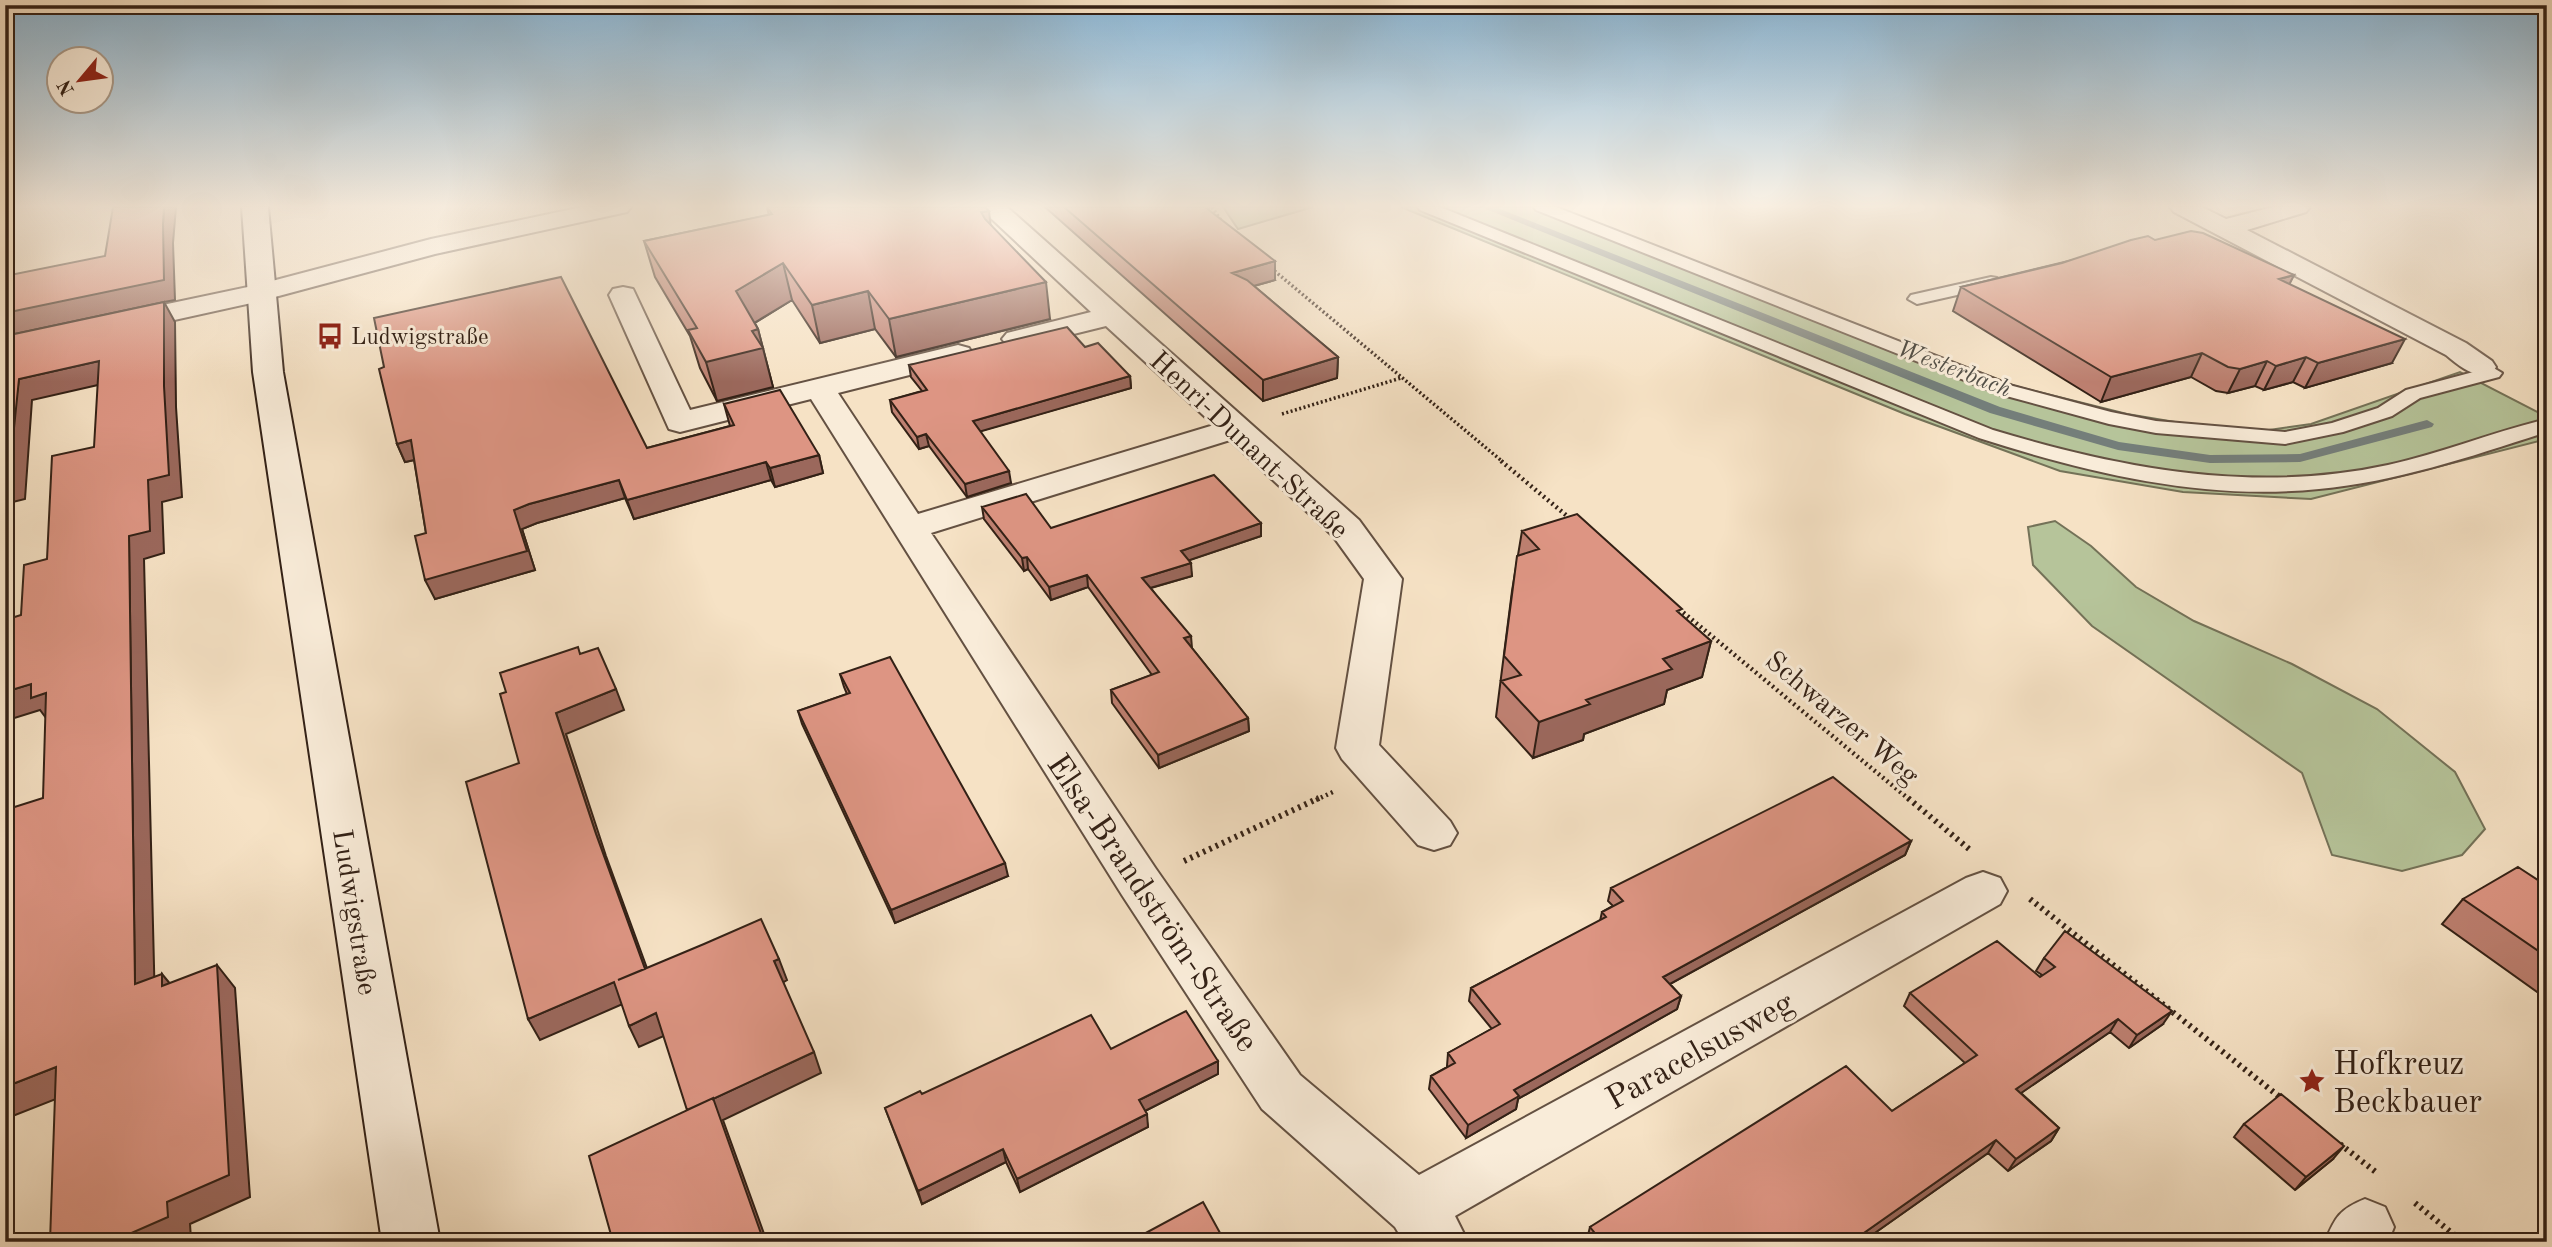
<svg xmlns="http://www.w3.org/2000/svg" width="2552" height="1247" viewBox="0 0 2552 1247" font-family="'Old Standard TT',serif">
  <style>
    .green { fill: #b6c49a; stroke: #747258; stroke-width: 2 }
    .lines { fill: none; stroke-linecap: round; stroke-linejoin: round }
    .stream { fill: #747e7a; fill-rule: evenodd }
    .service-casing { stroke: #645142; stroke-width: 4 }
    .minor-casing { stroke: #645142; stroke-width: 4 }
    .secondary-casing { stroke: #332116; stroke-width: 4 }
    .path-far2 { stroke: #332116; stroke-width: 3.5; stroke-dasharray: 2 2.5; stroke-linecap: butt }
    .path-far1 { stroke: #332116; stroke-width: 4.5; stroke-dasharray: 2 3.5; stroke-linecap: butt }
    .path { stroke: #332116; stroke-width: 6; stroke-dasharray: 2.5 4.5; stroke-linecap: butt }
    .service { fill: #f9ecd9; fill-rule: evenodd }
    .minor { fill: #f9ecd9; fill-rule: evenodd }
    .secondary { fill: #f9ecd9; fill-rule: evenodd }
    .wall { fill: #be8071; stroke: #332116; stroke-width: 2 }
    .shaded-wall { fill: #9b685c; stroke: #332116; stroke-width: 2 }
    .building { fill: #dd9583; stroke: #332116; stroke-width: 2 }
    .labels { text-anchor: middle; stroke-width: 6; stroke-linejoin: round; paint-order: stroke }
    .far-poi-label { font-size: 23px; fill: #332116; stroke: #f9ecd9; text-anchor: start }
    .far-water-label { font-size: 24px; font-style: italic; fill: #535048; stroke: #f9ecd9 }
    .street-label { font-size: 28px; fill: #332116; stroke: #f9ecd9 }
    .near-street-label { font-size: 33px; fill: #332116; stroke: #f9ecd9 }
    .near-poi-label { font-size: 33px; fill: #332116; stroke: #f9ecd9; text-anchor: start }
  </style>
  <rect width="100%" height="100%" fill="#f6e2c5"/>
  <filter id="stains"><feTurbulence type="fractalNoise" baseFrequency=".00286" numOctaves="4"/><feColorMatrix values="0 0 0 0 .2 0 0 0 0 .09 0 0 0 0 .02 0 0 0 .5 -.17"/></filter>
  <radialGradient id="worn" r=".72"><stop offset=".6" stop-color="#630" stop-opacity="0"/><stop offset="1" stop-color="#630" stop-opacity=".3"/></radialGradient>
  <path class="green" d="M 1223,207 L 1313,207 L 1238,229 Z
    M 1401,207 L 1555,207 L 2015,386 L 2127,414 L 2205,427 L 2262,431 L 2311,424 L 2460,372 L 2547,417 L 2547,439 L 2311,499 L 2183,492 L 2060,471 L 1905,414 Z
    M 2055,521 L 2091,546 L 2136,587 L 2194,621 L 2292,664 L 2377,709 L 2455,772 L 2485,829 L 2462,855 L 2402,871 L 2332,855 L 2302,773 L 2092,626 L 2033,565 L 2028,527 Z"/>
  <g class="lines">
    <path class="stream" d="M 1481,207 L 1495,207 L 2000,407 L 2119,442 L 2210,455 L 2300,454 L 2427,420 L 2434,424 L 2432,427 L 2300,462 L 2210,463 L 2118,450 L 1990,413 Z"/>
    <g class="service-casing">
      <path id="service" d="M 1418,207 L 1440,207 L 1993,430 C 2122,469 2254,494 2388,465 C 2442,453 2493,432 2547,419 L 2547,432 C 2473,456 2397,482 2319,489 C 2204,501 2088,473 1979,438 L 1420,210 Z
        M 1534,207 L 1556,207 L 2013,386 L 2111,412 L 2156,421 L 2285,432 L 2332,423 L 2378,408 L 2406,390 L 2492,367 L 2502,373 L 2499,377 L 2420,398 L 2392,416 L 2343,432 L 2285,444 L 2156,433 L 2109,424 L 1999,394 L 1536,210 Z
        M 1991,277 L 1997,278 L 2000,282 L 1997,286 L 1917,304 L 1908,299 L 1911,295 Z"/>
    </g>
    <g class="minor-casing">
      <path id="minor" d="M 582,207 L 631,207 L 627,212 L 435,254 L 260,301 L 120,332 L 110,329 L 106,323 L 110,317 L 120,314 L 257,285 L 431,239 Z
        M 979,207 L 1007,207 L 1359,520 L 1402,579 L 1379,745 L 1450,821 L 1457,833 L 1450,845 L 1434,850 L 1418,845 L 1342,759 L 1336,748 L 1364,579 L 1333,536 L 1230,440 L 931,533 L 1156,869 L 1300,1075 L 1419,1175 L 1966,878 L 1983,872 L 2000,878 L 2007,891 L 2000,904 L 1455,1216 L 1468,1242 L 1404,1242 L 1395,1227 L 1262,1109 L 1122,895 L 811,399 L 680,432 L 669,429 L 609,295 L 613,289 L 623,287 L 633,289 L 690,410 L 958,345 L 969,348 L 973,354 L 969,360 L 838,393 L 918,514 L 1214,425 L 1106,326 L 1017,348 L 1007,345 L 1002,339 L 1007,333 L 1091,312 Z
        M 2170,207 L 2202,207 L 2226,219 L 2273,207 L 2310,207 L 2306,212 L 2247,230 L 2466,343 L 2492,361 L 2496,367 L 2492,373 C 2472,378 2461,367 2446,355 L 2174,212 Z
        M 2365,1199 L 2385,1207 L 2394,1227 L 2388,1242 L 2325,1242 C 2335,1217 2340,1209 2365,1199 Z"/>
    </g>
    <g class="secondary-casing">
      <path id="secondary" d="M 242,207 L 268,207 L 283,372 L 440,1242 L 382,1242 L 253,372 Z"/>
    </g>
    <path class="path-far2" d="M 1212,207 L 1222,222
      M 1271,268 L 1503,462
      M 1282,414 L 1401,378"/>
    <path class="path-far1" d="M 1501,461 L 1573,521
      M 1679,609 L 1910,800
      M 1316,800 L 1335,791"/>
    <path class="path" d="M 1908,798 L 1969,849
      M 1184,861 L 1319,798
      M 2030,899 L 2281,1098
      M 2340,1144 L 2377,1173
      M 2415,1203 L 2463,1242"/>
    <use href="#service" class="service"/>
    <use href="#minor" class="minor"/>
    <use href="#secondary" class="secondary"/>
  </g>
  <path class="wall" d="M 767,207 L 991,225 L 1050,319 L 896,357 L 875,329 L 820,343 L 792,300 L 755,323 L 758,329 L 773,387 L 717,401 L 700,368 L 690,336 L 655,277 L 644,241 L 769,215 Z
    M 1045,207 L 1209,207 L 1209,210 L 1275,280 L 1254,286 L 1338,357 L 1337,378 L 1263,401 Z
    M 2155,240 L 2294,275 L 2289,284 L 2392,363 L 2305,388 L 2293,382 L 2264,390 L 2255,386 L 2228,393 L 2216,391 L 2191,377 L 2101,402 L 1953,311 L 1961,287 Z
    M 1085,347 L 1130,376 L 1131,388 L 980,431 L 1011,483 L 967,497 L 929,446 L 919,449 L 892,412 L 890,400 L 922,391 L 911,377 L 909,365 Z
    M 724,404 L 819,455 L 823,473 L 775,487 L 771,480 L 634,519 L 625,498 L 537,523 L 522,529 L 535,570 L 435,599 L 426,533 L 414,460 L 405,462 L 397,444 L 647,448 L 730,426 Z
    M 982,507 L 1051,528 L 1261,523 L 1261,536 L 1189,560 L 1192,576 L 1151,588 L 1192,648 L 1248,718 L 1249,731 L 1159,768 L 1112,703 L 1111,690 L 1152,675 L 1088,587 L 1051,600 L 1028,569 L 1024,571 L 984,519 Z
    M 1522,531 L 1681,615 L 1711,641 L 1702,677 L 1667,690 L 1664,704 L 1584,734 L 1583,740 L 1533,758 L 1496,717 L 1512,591 Z
    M 840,674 L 1008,876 L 895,923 L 802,724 L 798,711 L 847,694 L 844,687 Z
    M 1911,841 L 1905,855 L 1670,984 L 1681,996 L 1677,1009 L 1518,1099 L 1516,1109 L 1466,1138 L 1429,1089 L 1431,1076 L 1447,1067 L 1447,1066 L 1448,1053 L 1492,1029 L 1469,1001 L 1471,988 L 1600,921 L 1602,912 L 1613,906 L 1608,901 L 1611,888 Z
    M 2547,886 L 2547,990 L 2540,994 L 2442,924 L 2463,899 Z
    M 2044,958 L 2163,1024 L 2129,1048 L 2110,1032 L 2021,1093 L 2059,1128 L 2051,1141 L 2008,1171 L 1988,1153 L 1862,1242 L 1589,1242 L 1587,1239 L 1590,1227 L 1892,1111 L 1965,1063 L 1904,1006 L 1910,993 L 2040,977 L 2042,975 L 2036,971 Z
    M 1111,1049 L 1218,1061 L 1218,1074 L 1145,1111 L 1148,1127 L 1020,1192 L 1006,1162 L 922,1204 L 885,1108 L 922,1094 Z
    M 2244,1124 L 2333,1159 L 2295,1190 L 2234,1137 Z"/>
  <path class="shaded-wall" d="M 164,207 L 176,207 L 173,243 L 175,300 L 164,302 L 175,322 L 176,407 L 182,497 L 162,502 L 164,553 L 144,559 L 155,1007 L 135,984 L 129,536 L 148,480 L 164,386 L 164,302 L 5,336 L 5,313 L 163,224 Z
    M 989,211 L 993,246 L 981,212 Z
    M 1275,261 L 1275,280 L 1232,292 L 1232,273 Z
    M 783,263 L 792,300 L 746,328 L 736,291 Z
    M 2294,275 L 2282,299 L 2279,279 Z
    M 1046,282 L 1050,319 L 896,357 L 889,319 Z
    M 868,291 L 875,329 L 820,343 L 812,305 Z
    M 758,329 L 773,387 L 717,401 L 706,362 L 752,331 Z
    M 2405,339 L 2392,363 L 2305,388 L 2318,363 Z
    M 2202,353 L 2191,377 L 2101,402 L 2111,377 Z
    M 1338,357 L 1337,378 L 1263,401 L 1263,380 Z
    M 2306,357 L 2293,382 L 2264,390 L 2276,366 Z
    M 99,361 L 111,382 L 32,400 L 25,499 L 5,504 L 5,478 L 19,379 Z
    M 2267,361 L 2255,386 L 2228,393 L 2240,369 Z
    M 1130,376 L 1131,388 L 975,433 L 973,421 Z
    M 926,434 L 929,446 L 919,449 L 917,437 Z
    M 411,440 L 419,459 L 405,462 L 397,444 Z
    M 819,455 L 823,473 L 775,487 L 770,468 Z
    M 766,462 L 771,480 L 634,519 L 627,500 Z
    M 1009,471 L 1011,483 L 967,497 L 965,484 Z
    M 619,480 L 625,498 L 537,523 L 522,529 L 535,570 L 435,599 L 425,580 L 514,510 L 529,504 Z
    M 1261,523 L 1261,536 L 1181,563 L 1181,551 Z
    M 1027,557 L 1028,569 L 1024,571 L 1022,558 Z
    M 1191,563 L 1192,576 L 1143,590 L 1142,578 Z
    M 1087,575 L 1088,587 L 1051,600 L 1049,587 Z
    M 1191,636 L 1192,648 L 1184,638 Z
    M 1711,641 L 1702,677 L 1667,690 L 1664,704 L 1584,734 L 1583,740 L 1533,758 L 1539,722 L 1663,659 Z
    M 31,684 L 46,693 L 49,722 L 40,710 L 5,721 L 5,692 Z
    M 616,689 L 624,710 L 566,734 L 606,856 L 655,990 L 645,969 L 596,834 L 556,713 Z
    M 1248,718 L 1249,731 L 1159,768 L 1158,755 Z
    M 1911,841 L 1905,855 L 1659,990 L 1663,977 Z
    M 1005,863 L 1008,876 L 895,923 L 891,910 Z
    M 779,959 L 787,980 L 782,983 L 774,961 Z
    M 217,965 L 235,988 L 250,1197 L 190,1224 L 191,1239 L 185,1242 L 111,1242 L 167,1202 Z
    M 162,974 L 181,997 L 162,986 Z
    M 614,982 L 625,1003 L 540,1040 L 528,1019 Z
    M 1681,996 L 1677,1009 L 1518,1099 L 1516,1109 L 1466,1138 L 1468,1125 L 1514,1090 Z
    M 2172,1011 L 2163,1024 L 2129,1048 L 2137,1035 Z
    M 656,1013 L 666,1035 L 639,1047 L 629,1026 Z
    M 2118,1019 L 2110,1032 L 2008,1102 L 2016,1089 Z
    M 814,1052 L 821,1073 L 723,1120 L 767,1242 L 764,1242 L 687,1111 Z
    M 1218,1061 L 1218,1074 L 1141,1113 L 1139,1100 Z
    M 56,1067 L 79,1090 L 5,1119 L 5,1087 Z
    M 1147,1114 L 1148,1127 L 1020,1192 L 1017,1179 Z
    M 2059,1128 L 2051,1141 L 2008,1171 L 2016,1159 Z
    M 1996,1140 L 1988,1153 L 1862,1242 L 1851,1242 Z
    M 2344,1146 L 2333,1159 L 2295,1190 L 2306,1177 Z
    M 1003,1149 L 1006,1162 L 922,1204 L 918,1191 Z"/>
  <path class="building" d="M 113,207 L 164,207 L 163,224 L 164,280 L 5,313 L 5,276 L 105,256 Z
    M 767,207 L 985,207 L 989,211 L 981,212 L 985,219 L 1046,282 L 889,319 L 868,291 L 812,305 L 783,263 L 736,291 L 758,329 L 752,331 L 763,348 L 706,362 L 688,330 L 697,328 L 644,241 L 772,214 Z
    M 1064,207 L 1205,207 L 1275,261 L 1232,273 L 1247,280 L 1338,357 L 1263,380 Z
    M 2191,231 L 2203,233 L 2294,275 L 2279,279 L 2405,339 L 2318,363 L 2306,357 L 2276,366 L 2267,361 L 2240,369 L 2228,367 L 2202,353 L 2111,377 L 1961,287 L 2062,263 L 2131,240 L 2148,236 L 2155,240 Z
    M 561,277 L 647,448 L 734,425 L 724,404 L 780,390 L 819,455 L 770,468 L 766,462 L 627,500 L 619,480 L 529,504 L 514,510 L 527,551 L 425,580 L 415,536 L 426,533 L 411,440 L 397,444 L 379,369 L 384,367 L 374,318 Z
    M 164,302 L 164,386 L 169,475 L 148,480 L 150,531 L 129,536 L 135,984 L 162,974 L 162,986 L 217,965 L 229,1175 L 167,1202 L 168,1217 L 111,1242 L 50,1242 L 56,1067 L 5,1087 L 5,810 L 43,798 L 46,693 L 31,698 L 31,684 L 5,692 L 5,620 L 21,615 L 24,565 L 47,559 L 52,456 L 94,447 L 99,361 L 19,379 L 9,477 L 5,478 L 5,336 Z
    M 1067,327 L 1085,347 L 1098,343 L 1130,376 L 973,421 L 1009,471 L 965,484 L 926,434 L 917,437 L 890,400 L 927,390 L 909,365 Z
    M 1214,475 L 1261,523 L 1181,551 L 1191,563 L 1142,578 L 1191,636 L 1184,638 L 1248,718 L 1158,755 L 1111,690 L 1159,672 L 1087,575 L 1049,587 L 1027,557 L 1022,558 L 982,507 L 1026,494 L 1051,528 Z
    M 1577,514 L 1682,609 L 1677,611 L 1711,641 L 1663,659 L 1672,669 L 1586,700 L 1590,704 L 1539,722 L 1501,681 L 1521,675 L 1504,656 L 1517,556 L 1539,549 L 1522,531 Z
    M 578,647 L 580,654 L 598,648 L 616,689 L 556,713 L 596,834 L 645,969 L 618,980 L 704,944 L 761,919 L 779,959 L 774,961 L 814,1052 L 713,1099 L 713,1098 L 687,1110 L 656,1013 L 629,1026 L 614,982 L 528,1019 L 466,782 L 519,763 L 500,694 L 506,692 L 500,673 Z
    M 890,657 L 1005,863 L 891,910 L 798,711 L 850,693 L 840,674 Z
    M 1833,777 L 1911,841 L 1663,977 L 1681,996 L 1514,1090 L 1519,1096 L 1468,1125 L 1431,1076 L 1455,1063 L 1448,1053 L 1500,1024 L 1471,988 L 1606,917 L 1602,912 L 1623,901 L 1611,888 Z
    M 2518,867 L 2547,886 L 2547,957 L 2463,899 Z
    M 2065,931 L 2172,1011 L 2137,1035 L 2118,1019 L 2016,1089 L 2059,1128 L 2016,1159 L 1996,1140 L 1851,1242 L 1602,1242 L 1590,1227 L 1846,1066 L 1892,1111 L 1977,1055 L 1910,993 L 1997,941 L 2040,977 L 2055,967 L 2044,958 Z
    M 1186,1011 L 1218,1061 L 1139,1100 L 1147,1114 L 1017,1179 L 1003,1149 L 918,1191 L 885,1108 L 920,1091 L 922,1094 L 1091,1015 L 1111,1049 Z
    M 2281,1094 L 2344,1146 L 2306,1177 L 2244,1124 Z
    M 713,1098 L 764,1242 L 613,1242 L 589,1156 Z
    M 1203,1202 L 1225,1242 L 1129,1242 Z"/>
  <linearGradient id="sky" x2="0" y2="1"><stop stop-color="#8bb7d6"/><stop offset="0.54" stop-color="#fbf2e5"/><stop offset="1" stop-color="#fbf2e5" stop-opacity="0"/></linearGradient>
  <rect width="2552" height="382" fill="url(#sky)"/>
  <defs>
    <g id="bus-bare" transform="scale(2.1)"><path d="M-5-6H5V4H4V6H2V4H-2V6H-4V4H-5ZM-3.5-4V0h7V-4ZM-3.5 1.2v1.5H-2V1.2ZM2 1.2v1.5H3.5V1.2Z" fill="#8f2418" stroke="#f9ecd9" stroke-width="2.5" paint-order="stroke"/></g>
    <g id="sight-bare" transform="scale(2.1)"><path d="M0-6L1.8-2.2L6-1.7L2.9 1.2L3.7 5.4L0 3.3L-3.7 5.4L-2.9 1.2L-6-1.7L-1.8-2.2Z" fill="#8f2418" stroke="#f9ecd9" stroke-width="2.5" paint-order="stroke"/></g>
  </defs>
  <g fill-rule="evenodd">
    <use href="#bus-bare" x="330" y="336"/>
    <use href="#sight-bare" x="2312" y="1081"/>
  </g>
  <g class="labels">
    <g class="far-poi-label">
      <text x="351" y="344">Ludwigstraße</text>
    </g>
    <g class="far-water-label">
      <text transform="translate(1954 368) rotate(21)" y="8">Westerbach</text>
    </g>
    <g class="street-label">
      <text transform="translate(1250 444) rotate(43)" y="10">Henri-Dunant-Straße</text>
      <text transform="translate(1843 717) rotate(40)" y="10">Schwarzer Weg</text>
      <text transform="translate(356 912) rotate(81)" y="10">Ludwigstraße</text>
    </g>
    <g class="near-street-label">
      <text transform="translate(1154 902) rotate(56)" y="12">Elsa-Brandström-Straße</text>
      <text transform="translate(1699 1049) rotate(-29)" y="12">Paracelsusweg</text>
    </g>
    <g class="near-poi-label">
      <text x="2333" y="1074">Hofkreuz<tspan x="2333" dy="38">Beckbauer</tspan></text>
    </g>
  </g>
  <rect width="2552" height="1247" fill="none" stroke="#f6e2c5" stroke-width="28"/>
  <rect x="7" y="7" width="2538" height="1233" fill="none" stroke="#332116" stroke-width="3.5"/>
  <rect x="14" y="14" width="2524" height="1219" fill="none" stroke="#332116" stroke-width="2"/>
  <g transform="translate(80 80) rotate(241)"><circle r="33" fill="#f9ecd9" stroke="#aa9b8b" stroke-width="2"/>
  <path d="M0-5L12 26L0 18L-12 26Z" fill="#8f2418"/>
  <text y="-10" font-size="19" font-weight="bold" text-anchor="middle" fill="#332116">N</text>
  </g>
  <rect width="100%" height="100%" filter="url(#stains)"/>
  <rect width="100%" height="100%" fill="url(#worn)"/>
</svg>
